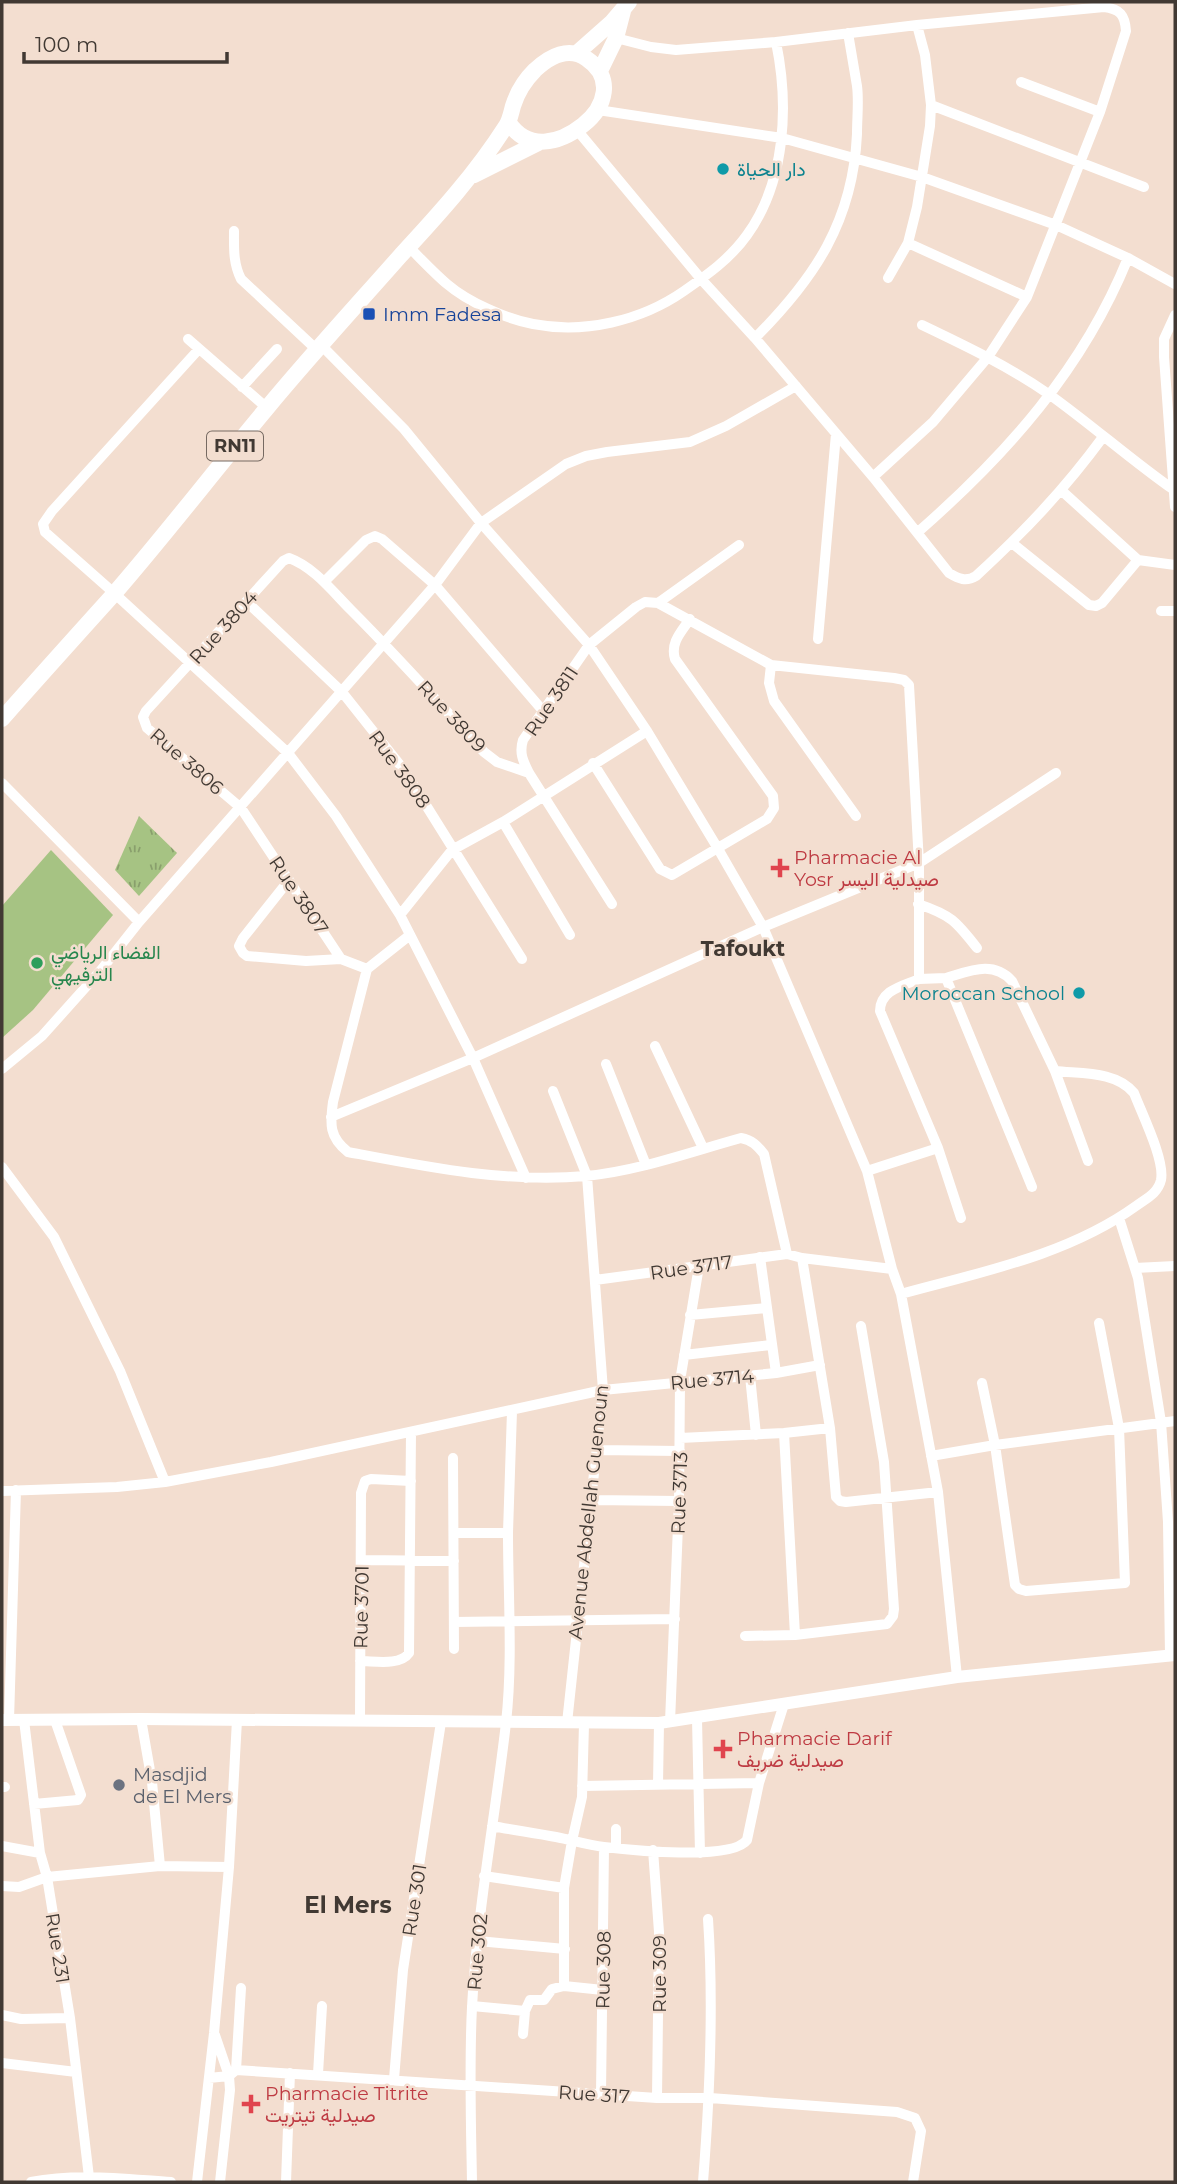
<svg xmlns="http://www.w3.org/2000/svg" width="1177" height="2184" viewBox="0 0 1177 2184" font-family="Montserrat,Vazirmatn,sans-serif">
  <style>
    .grass { fill: url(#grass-tufts) }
    .pitch { fill: #a6c383 }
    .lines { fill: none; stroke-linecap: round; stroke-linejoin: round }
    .minor { stroke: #fff; stroke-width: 10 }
    .tertiary { stroke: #fff; stroke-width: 12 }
    .primary { stroke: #fff; stroke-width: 16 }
    .culture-dot { fill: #0f9aa8; stroke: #f3ded0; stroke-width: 2.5 }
    .transit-dot { fill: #1a4fb4; stroke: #f3ded0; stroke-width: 2.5 }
    .health-dot { fill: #e0444e; stroke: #f3ded0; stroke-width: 2.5 }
    .leisure-dot { fill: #2e9e5b; stroke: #f3ded0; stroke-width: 2.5 }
    .worship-dot { fill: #6b7280; stroke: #f3ded0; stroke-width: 2.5 }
    .labels { text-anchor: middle; stroke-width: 5; stroke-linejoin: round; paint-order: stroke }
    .shield { fill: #f3ded0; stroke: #766a62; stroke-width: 2 }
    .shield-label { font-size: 18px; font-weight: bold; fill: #413933 }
    .culture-label { font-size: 19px; fill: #0d838f; stroke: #f3ded0; text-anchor: start }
    .transit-label { font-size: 19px; fill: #164399; stroke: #f3ded0; text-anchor: start }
    .street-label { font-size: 19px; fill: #413933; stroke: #f3ded0 }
    .health-label { font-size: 19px; fill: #be3a42; stroke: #f3ded0; text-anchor: start }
    .leisure-label { font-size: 19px; fill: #27864d; stroke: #f3ded0; text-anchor: start }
    .worship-label { font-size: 19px; fill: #5b616d; stroke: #f3ded0; text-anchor: start }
    .neighbourhood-label { font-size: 21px; font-weight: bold; fill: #413933; stroke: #f3ded0 }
    .quarter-label { font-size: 23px; font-weight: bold; fill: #413933; stroke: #f3ded0 }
  </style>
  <defs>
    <pattern id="grass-tufts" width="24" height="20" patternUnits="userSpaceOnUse" patternTransform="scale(1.75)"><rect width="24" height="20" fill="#a6c383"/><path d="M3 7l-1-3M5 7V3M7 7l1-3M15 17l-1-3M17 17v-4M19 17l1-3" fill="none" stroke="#899f6c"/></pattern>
  </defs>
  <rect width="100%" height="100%" fill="#f3ded0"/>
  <path class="grass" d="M 139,816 L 177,853 L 139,896 L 115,870 Z"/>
  <path class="pitch" d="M 51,850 L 113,915 L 33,1010 L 2,1038 L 2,906 Z"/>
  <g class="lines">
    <path class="minor" d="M 616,38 L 651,47 L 676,50 L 776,42 L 917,25 L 1104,7 C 1120,9 1125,15 1126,31 L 1100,112 L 1027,297 L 988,357 L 933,422 L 873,477
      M 1021,82 L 1100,112
      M 931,105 L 1144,187
      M 598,110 L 782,138 L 922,177 L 1056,225 L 1128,258 L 1175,284
      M 577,130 L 701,279 L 755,338 L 873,477 L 949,573 C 959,579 966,582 976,576 C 1025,531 1064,490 1103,437
      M 234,231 C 234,248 233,263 241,279 L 317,350
      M 908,243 L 1027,297
      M 409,247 C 421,259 434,273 447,284 C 468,302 506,319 533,324 C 584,334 641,321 684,291 C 707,275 730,259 747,235 C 786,181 789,105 776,42
      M 888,278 L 908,243 L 917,207 L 930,126 L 931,105 L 925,55 L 917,25
      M 1175,315 L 1164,339 L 1164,357 L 1175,507
      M 922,325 C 966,346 1010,367 1050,395 C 1092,425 1131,460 1174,490
      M 755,338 C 815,278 853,221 857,134 C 857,118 859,101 857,86 C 854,68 851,51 848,33
      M 188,339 L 267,408
      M 321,345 L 404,429 L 481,523 L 589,645 L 647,731 L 717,847 L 763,927 L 919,863 L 909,685 L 904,680 L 894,678 L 771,665 L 658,603 L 645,602 L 636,607 L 589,645 L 523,740 C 519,753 523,761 529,773 L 612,904
      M 199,349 L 52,511 L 43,524 L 45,532 L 114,593 L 288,753 L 336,816 L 400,915 L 473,1058 L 526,1178
      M 242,387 L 277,349
      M 918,532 C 1007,454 1083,369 1128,258
      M 1012,543 L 1089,605 L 1096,606 L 1102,603 L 1138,560 L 1062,491
      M 1138,560 L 1175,565
      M 324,582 L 366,540 L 375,536 L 382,539 L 435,585 L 544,712
      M 247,602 L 342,692 L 404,770 L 522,959
      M 658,603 L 739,545
      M 1161,611 L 1175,611
      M 818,639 L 836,434
      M 771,665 L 769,683 L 774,701 L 856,816
      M 593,763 L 660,869 L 672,875 L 767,819 L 774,808 L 773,796 L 675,659 C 670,643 681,632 690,619
      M 2,783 L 139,922
      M 503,822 L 570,935
      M 289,880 L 243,938 L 239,946 L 243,953 L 247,956 L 306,961 L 341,959
      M 918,904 C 951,915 956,921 977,948
      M 400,915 L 452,850 L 503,822 L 647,731
      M 410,935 L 367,969 L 333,1102 C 330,1124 329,1137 348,1152 C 427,1167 505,1183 586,1176 C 638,1171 690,1152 741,1138 C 752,1140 757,1145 764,1154 L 787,1254
      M 367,969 L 341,959 L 241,808 L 147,728 L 143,717 L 146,711 L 283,561 L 289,558 C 314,567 333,592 351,610 C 397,656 440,704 484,752 L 497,762 L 529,773
      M 946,978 C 970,971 993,960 1012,981 L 1055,1071 L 1088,1161
      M 919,979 L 946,978 L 1032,1187
      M 655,1046 L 703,1148
      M 606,1064 L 646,1165
      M 2,1069 L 42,1036 L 101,970 L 139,922 L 435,585 L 481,523 L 566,464 L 586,456 L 607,452 L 690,442 L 726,426 L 796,386
      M 553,1091 L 587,1176 L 603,1390 L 567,1723
      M 331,1117 L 473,1058 L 763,927 L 867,1171 L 892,1269 L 901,1294 C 981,1272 1068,1255 1136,1206 C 1147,1198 1158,1193 1161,1180 C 1165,1160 1142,1114 1134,1093 C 1116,1071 1082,1074 1055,1071
      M 2,1167 L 54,1237 L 120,1371 L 165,1482 L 271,1462 L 603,1390 L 776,1373 L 820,1365
      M 867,1171 L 938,1148
      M 961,1218 L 938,1148 L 880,1011 C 880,990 903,986 919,979 L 919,863 L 1056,773
      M 1119,1218 L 1138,1278 L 1161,1422 L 1168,1522 L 1170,1655
      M 760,1257 L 776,1373
      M 802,1258 L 830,1428 L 836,1497 L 840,1501 L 846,1502 L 938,1492
      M 1135,1268 L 1175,1266
      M 595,1280 L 787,1254 L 802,1258 L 892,1269
      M 901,1294 L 938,1492 L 957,1677
      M 690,1315 L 767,1308
      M 684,1355 L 771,1345
      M 750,1376 L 756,1435
      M 982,1383 L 995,1445 L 1015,1585 L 1019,1589 L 1026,1591 L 1125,1583 L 1119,1428 L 1099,1323
      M 784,1433 L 795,1635
      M 680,1438 L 784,1433 L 830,1428
      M 597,1450 L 680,1451
      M 931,1456 L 995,1445 L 1175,1421
      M 453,1458 L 454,1649
      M 2,1491 L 117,1487 L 165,1482
      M 591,1500 L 679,1501
      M 454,1533 L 508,1533
      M 362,1560 L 454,1561
      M 454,1622 L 675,1619
      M 745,1636 L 795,1635 L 887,1624 L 893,1616 L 894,1609 L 884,1462 L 861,1326
      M 360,1661 C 375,1661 400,1666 409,1653 L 411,1432
      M 141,1719 L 152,1782 L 160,1866
      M 697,1719 L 700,1853
      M 9,1720 L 16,1490
      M 24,1720 L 40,1853 L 47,1877 L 70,2018 L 89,2177
      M 360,1721 L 361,1493 L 365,1481 L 371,1479 L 411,1481
      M 670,1722 L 679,1501 L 680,1381 L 699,1266
      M 658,1785 L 659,1723
      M 582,1786 L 759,1783
      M 2,1787 L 5,1787
      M 34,1804 L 78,1800 L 81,1795 L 55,1720
      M 492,1826 C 513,1830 535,1833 556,1837 C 572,1840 587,1845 604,1847 C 630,1850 732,1861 747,1840 L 759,1783 L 784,1704
      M 2,1846 L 40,1853
      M 616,1848 L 616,1829
      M 653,1850 L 659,1932 L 657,2098
      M 484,1876 L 564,1888
      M 2,1886 L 19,1887 L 47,1877 L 160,1866 L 229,1867
      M 478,1941 L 565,1949
      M 564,1986 L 603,1990
      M 472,2006 L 525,2011 L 530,2000 L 544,2000 L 552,1989 L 564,1986 L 564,1888 L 572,1841 L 582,1797 L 584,1724
      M 2,2015 L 21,2019 L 70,2018
      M 523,2034 L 525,2011
      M 215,2035 L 229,2076 L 230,2090 L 220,2182
      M 2,2063 L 76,2072
      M 236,2070 L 241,1988
      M 318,2074 L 322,2006
      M 209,2078 L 229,2076 L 236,2070 L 657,2098 L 710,2098 L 897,2112 L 915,2118 L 921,2131 L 913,2182
      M 394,2079 L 403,1970 L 441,1722
      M 601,2094 L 604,1847
      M 31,2182 C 77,2173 124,2179 171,2182
      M 197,2182 L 214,2033 L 229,1867 L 237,1720
      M 286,2182 L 290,2073
      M 472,2182 C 471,2124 469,2066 472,2007 C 477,1912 495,1818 506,1723 C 513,1660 508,1596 508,1533 C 509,1492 511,1451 512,1411
      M 703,2182 C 710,2094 714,2007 708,1919"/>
    <path class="tertiary" d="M 2,1720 L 141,1719 L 659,1723 L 957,1677 L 1175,1655"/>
    <path class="primary" d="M 577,53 L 612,22 L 629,2
      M 600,71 L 616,38 L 623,11
      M 474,175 L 538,143
      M 2,719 C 39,677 76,636 113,595 C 166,534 215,470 267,408 C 310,356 356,306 401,255 C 439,214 476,173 506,126 C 510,120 511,113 513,106 C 517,93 525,80 535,70 C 550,56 569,46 587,59 C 614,77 606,107 583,125 C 559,144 528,151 509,123"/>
  </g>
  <g class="culture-dot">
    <circle cx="723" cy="169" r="7"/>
    <circle cx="1079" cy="993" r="7"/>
  </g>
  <rect class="transit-dot" x="362" y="307" width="14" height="14" rx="3.5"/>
  <g class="health-dot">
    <path d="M776.5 857.5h7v7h7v7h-7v7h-7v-7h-7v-7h7z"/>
    <path d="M719.5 1738.5h7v7h7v7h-7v7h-7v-7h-7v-7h7z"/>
    <path d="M247.5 2093.5h7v7h7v7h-7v7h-7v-7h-7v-7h7z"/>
  </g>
  <circle class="leisure-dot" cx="37" cy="963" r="7"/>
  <circle class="worship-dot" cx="119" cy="1785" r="7"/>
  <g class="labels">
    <rect class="shield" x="207" y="431.5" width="56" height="29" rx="5"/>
    <g class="shield-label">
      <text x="235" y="452">RN11</text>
    </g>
    <g class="culture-label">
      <text x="737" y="176">دار الحياة</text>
      <text x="1065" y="1000" text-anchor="end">Moroccan School</text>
    </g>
    <g class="transit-label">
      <text x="383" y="321">Imm Fadesa</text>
    </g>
    <g class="street-label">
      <text transform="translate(223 627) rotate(-48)" y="7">Rue 3804</text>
      <text transform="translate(551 701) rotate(-56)" y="7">Rue 3811</text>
      <text transform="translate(452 716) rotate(47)" y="7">Rue 3809</text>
      <text transform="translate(187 761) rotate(41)" y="7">Rue 3806</text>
      <text transform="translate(400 769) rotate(54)" y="7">Rue 3808</text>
      <text transform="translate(299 895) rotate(56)" y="7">Rue 3807</text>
      <text transform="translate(691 1267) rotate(-8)" y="7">Rue 3717</text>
      <text transform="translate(712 1379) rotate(-5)" y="7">Rue 3714</text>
      <text transform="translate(679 1493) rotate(-88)" y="7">Rue 3713</text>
      <text transform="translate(588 1512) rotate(-84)" y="7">Avenue Abdellah Guenoun</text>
      <text transform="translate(361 1607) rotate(-89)" y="7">Rue 3701</text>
      <text transform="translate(414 1900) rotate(-81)" y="7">Rue 301</text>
      <text transform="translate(58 1948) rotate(81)" y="7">Rue 231</text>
      <text transform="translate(477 1952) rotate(-85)" y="7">Rue 302</text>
      <text transform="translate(603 1970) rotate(-89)" y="7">Rue 308</text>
      <text transform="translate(659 1974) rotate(-90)" y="7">Rue 309</text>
      <text transform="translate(594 2094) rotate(4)" y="7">Rue 317</text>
    </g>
    <g class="health-label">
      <text x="794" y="864">Pharmacie Al<tspan x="794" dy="22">Yosr صيدلية اليسر</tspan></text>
      <text x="737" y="1745">Pharmacie Darif<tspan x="737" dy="22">صيدلية ضريف</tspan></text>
      <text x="265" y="2100">Pharmacie Titrite<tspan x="265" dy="22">صيدلية تيتريت</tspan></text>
    </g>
    <g class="leisure-label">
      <text x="51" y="959">الفضاء الرياضي<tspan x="51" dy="22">الترفيهي</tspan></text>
    </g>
    <g class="worship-label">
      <text x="133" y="1781">Masdjid<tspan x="133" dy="22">de El Mers</tspan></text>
    </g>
    <g class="neighbourhood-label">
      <text x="743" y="956">Tafoukt</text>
    </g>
    <g class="quarter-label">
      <text x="348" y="1913">El Mers</text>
    </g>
  </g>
  <rect width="1177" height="2184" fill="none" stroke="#413933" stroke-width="7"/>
  <path d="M24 52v10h203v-10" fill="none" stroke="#413933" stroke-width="3.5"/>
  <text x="35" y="52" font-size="21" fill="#413933" stroke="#f3ded0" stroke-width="5" paint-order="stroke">100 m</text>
</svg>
